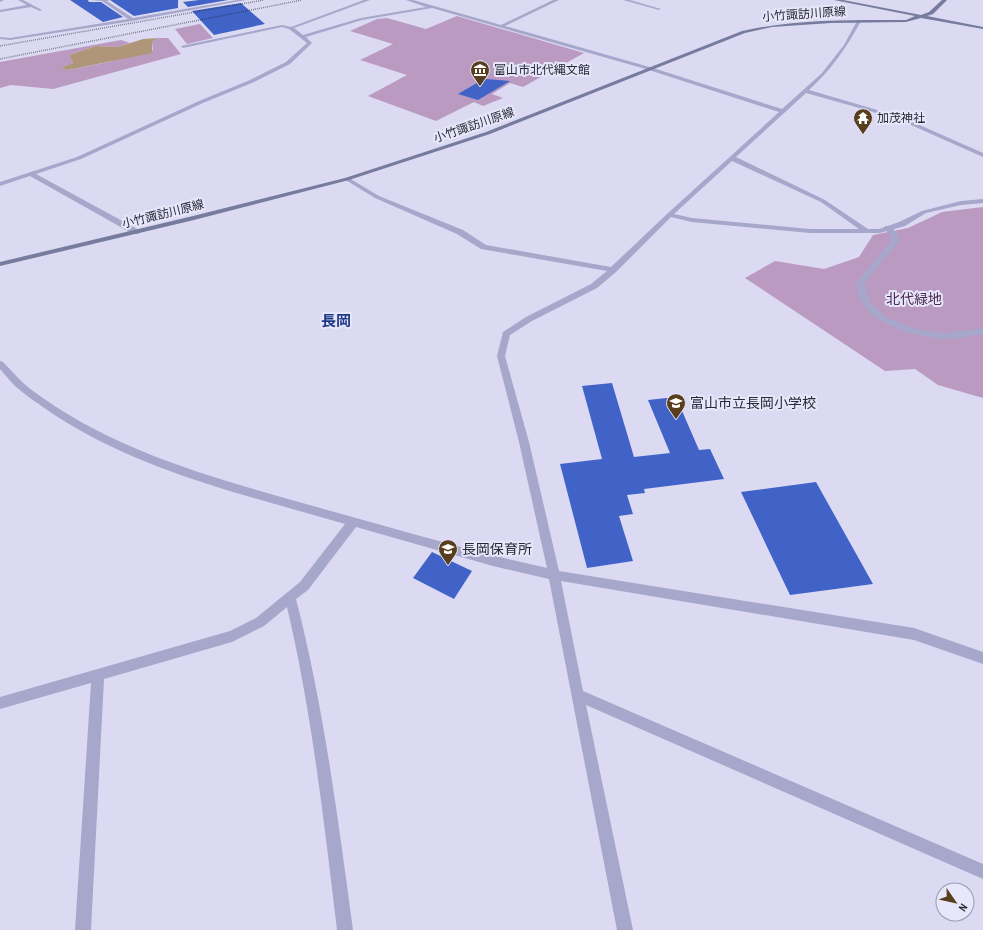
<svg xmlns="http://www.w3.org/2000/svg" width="983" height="930" viewBox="0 0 983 930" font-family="'Archivo Narrow','Noto Sans JP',sans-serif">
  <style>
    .green { fill: #bb9ac1 }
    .water { fill: #b09678 }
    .building { fill: #4163c8 }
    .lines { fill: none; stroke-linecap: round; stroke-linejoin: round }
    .service { fill: #a6a7ca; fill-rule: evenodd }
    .minor { fill: #a6a7ca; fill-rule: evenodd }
    .secondary { fill: #777c9e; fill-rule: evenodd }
    .rail { stroke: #272a36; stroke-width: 1.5; stroke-dasharray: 0.5 1.5; stroke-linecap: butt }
    .labels { text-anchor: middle; stroke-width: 4; stroke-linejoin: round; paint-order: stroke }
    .far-street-label { font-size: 12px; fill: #272a36; stroke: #e7e6fa }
    .far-poi-label { font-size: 12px; fill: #272a36; stroke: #e7e6fa; text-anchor: start }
    .park-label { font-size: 14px; fill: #4f2a55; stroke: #e7e6fa }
    .poi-label { font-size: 14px; fill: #272a36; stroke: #e7e6fa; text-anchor: start }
    .neighbourhood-label { font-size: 15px; font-weight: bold; fill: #1e3987; stroke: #e7e6fa }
  </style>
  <rect width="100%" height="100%" fill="#dbdaf2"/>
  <path class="green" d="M 457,16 L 584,53 L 523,87 L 510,83 L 492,94 L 503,98 L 483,106 L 474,102 L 436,121 L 368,96 L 407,75 L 360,60 L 393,44 L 350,31 L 377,19 L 387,18 L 426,29 Z
    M 200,24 L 213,38 L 187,44 L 175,29 Z
    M 158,38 L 168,38 L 181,54 L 53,89 L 11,85 L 0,88 L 0,62 L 121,40 L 130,43 L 118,47 L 96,46 L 69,55 L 73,63 L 62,68 L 68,70 L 109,62 L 153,50 L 152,42 Z
    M 983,207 L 983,398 L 938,385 L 915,369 L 885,371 L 745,278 L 775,261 L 824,269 L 859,257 L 873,235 L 908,228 L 942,212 Z"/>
  <path class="water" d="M 158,38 L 152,42 L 152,53 L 68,70 L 61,68 L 73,63 L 69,55 L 96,46 L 118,47 L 143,39 Z"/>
  <path class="building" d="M 70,0 L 88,0 L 89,2 L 101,2 L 123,17 L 103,22 Z
    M 110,0 L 178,0 L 178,8 L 134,16 Z
    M 199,0 L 228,0 L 188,7 L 183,2 Z
    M 241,3 L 265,24 L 214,35 L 192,11 Z
    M 486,79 L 510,81 L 478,100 L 458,94 L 482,80 Z
    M 612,383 L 634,457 L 670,453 L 648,400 L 676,397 L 699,450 L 710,449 L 724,479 L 644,489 L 645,493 L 627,495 L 633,514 L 619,516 L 633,561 L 587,568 L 560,464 L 602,459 L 582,386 Z
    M 816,482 L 873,584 L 790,595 L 741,492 Z
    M 432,552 L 472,571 L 454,599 L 413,578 Z"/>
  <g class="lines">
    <path class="service" d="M 885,226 L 891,226 L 898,235 L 899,241 L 864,283 L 871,304 L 886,317 L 907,326 L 926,331 L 947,333 L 983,328 L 983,334 C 973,335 963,338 952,339 C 926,340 880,328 864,306 C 859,300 858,291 856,283 L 891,241 L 890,235 L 884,228 Z"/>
    <path class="minor" d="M 0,0 L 4,0 L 0,2 Z
      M 18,0 L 23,0 L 42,10 L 40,11 L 31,7 L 0,12 L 0,10 L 27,5 Z
      M 89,0 L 109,0 L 107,1 L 133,18 L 237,0 L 246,0 L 132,21 L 10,40 L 0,39 L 0,37 L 10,38 L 128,19 L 102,1 Z
      M 364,0 L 370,0 L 294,28 L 303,35 L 361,18 L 426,7 L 406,0 L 413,0 L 501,25 L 553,0 L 559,0 L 505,26 L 653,68 L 782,109 L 822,73 L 844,45 L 857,21 L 859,20 L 861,21 C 847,47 831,70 809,90 L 874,109 L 915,123 L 983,153 L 983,157 L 911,125 L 870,111 L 806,93 L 736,157 L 825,200 L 868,229 L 879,229 L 899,222 L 922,211 L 961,201 L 983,199 L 983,203 L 961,205 L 926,213 L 905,226 L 880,233 L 810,233 L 692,222 L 671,217 L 616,272 L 597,288 L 532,321 L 510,335 L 505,356 L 529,442 L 559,571 L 914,628 L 983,652 L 983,664 L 914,640 L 561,581 L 583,691 L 983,864 L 983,879 L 586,705 L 633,930 L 617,930 L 549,579 L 493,566 L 356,527 L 308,590 L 296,599 C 324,708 338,819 353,930 L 337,930 C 324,822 312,713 287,607 L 264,626 L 232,642 L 104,679 L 91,930 L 75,930 L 91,683 L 0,709 L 0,697 L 230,631 L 256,618 L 300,582 L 345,524 C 243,494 132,470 43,407 C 36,402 28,397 21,391 C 13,385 7,377 0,369 L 0,361 L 3,362 C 11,370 19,380 29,388 C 117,455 226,481 331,511 C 403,531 474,552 547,568 L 519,442 L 497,356 L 503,332 L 526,317 L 591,284 L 607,271 L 481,249 L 457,234 L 375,198 L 344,179 L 349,178 L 379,196 L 463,230 L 486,245 L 611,267 L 667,214 L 779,112 L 649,70 L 432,8 L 362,20 L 306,37 L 312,43 L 290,64 L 254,82 L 203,103 L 81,159 L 36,174 L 139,230 L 139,234 L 133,234 L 30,176 L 0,186 L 0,182 L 77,157 L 199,101 L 250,80 L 286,62 L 307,43 L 289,29 L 282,27 L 183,48 L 181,46 L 282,25 L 291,27 ZM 732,161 L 821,202 L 859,229 L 810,229 L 692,218 L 674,214 Z
      M 623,0 L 630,0 L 661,9 L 659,10 Z"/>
    <path class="secondary" d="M 834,0 L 843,0 L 921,15 L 929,12 L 942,0 L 947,0 L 933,14 L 927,16 L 983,27 L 983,29 L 921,18 L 906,22 L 831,23 L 772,27 L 745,33 L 490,134 L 349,180 L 194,220 L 0,266 L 0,262 L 193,216 L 345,178 L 486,132 L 742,31 C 796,19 851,20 906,20 L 915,16 Z"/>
    <path class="rail" d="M 0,46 L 264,0
      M 0,59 L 302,0"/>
  </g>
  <defs>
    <g id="museum-pin" transform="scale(1)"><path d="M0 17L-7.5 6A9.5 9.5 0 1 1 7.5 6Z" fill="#583e1c" stroke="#e7e6fa"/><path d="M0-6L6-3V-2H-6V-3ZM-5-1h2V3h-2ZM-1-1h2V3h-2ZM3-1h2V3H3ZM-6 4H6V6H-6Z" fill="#fff"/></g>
    <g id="temple-pin" transform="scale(1)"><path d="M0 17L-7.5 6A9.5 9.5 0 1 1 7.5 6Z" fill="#583e1c" stroke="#e7e6fa"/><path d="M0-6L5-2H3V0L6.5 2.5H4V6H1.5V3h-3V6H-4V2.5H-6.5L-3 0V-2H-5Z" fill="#fff"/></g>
    <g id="school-pin" transform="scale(1)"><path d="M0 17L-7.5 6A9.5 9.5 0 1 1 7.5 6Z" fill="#583e1c" stroke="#e7e6fa"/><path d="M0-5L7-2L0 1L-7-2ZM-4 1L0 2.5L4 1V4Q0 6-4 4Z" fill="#fff"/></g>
  </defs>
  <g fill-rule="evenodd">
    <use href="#museum-pin" x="480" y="70"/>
    <use href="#temple-pin" x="863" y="118"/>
    <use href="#school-pin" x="676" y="403"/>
    <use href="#school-pin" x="448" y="549"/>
  </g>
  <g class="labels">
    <g class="far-street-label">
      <text transform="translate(804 14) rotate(-4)" y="4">小竹諏訪川原線</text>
      <text transform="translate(474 125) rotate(-19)" y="4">小竹諏訪川原線</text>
      <text transform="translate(163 214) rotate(-14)" y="4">小竹諏訪川原線</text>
    </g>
    <g class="far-poi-label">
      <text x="494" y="74">富山市北代縄文館</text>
      <text x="877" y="122">加茂神社</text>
    </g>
    <g class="park-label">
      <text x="914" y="304">北代緑地</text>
    </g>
    <g class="poi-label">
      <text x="690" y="408">富山市立長岡小学校</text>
      <text x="462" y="554">長岡保育所</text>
    </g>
    <g class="neighbourhood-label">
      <text x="336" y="326">長岡</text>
    </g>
  </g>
  <g transform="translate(955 902) rotate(124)"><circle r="19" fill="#e7e6fa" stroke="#9a9bac"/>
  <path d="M0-3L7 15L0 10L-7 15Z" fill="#583e1c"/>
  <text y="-6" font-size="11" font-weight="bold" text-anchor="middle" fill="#272a36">N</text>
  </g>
</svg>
